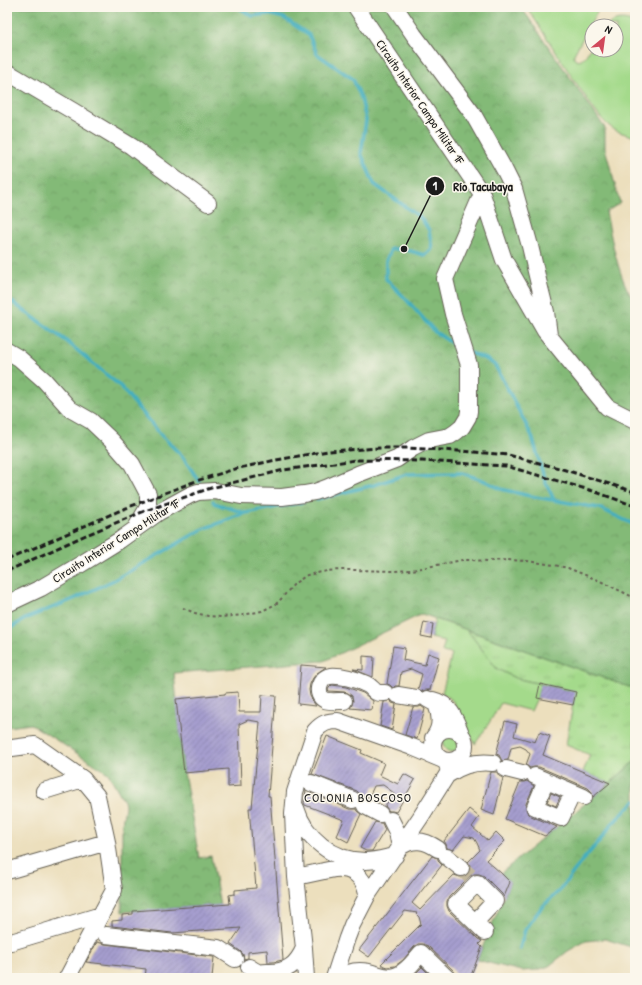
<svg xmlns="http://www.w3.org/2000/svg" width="642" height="985" viewBox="0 0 642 985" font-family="'Patrick Hand',sans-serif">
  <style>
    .grass { fill: url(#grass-tufts); stroke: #607b54 }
    .forest { fill: url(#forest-crowns); stroke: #506b4a }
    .garden { fill: #a4da8b; stroke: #607b54 }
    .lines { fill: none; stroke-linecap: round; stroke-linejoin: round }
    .stream { stroke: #42aec0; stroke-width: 3.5 }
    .building { fill: url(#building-hatch) }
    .minor-tunnel { stroke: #c2b89d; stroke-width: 16; stroke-dasharray: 16 8; stroke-linecap: butt }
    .minor-casing { stroke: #656054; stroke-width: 18 }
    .path { stroke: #656054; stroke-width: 2; stroke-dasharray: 3 3; stroke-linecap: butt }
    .minor { stroke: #fff; stroke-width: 16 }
    .rail { stroke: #1c1c1c; stroke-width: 3; stroke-dasharray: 6 3; stroke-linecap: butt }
    .labels { text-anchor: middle; stroke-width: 3; stroke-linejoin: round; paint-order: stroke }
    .street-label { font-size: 12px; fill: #1c1c1c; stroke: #fbf7ec }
    .neighbourhood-label { font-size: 13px; letter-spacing: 1px; fill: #1c1c1c; stroke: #fbf7ec }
    .leader { fill: none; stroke: #1c1c1c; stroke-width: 1.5 }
    .callout-dot { fill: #1c1c1c; stroke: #fbf7ec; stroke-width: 1.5 }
    .mark-label { font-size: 12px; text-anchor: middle; font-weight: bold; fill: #fff }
    .callout-label { font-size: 13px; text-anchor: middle; font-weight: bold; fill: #1c1c1c; stroke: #fbf7ec; stroke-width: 3; stroke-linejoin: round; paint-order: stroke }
  </style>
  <defs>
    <pattern id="grass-tufts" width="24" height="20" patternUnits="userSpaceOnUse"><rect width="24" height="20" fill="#a4da8b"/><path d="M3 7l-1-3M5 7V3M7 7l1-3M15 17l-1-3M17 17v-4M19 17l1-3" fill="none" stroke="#8dba77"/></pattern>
    <pattern id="forest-crowns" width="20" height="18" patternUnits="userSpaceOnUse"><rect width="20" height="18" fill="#83ba77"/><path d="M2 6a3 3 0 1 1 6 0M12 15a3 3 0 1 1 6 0" fill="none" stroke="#719f66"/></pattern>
    <pattern id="building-hatch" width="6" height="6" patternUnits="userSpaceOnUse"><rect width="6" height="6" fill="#a69ecf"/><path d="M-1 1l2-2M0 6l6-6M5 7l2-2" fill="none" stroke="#8680a7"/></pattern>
  </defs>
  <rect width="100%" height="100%" fill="#fbf7ec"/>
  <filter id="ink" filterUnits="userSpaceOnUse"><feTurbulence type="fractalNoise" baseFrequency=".025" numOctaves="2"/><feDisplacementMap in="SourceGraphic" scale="8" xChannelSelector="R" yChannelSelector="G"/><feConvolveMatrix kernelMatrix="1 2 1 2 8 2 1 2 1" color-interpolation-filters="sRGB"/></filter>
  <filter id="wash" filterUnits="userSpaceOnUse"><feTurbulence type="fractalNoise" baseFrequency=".012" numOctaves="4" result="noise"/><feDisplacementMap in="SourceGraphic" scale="16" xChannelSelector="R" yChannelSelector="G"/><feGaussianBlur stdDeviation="0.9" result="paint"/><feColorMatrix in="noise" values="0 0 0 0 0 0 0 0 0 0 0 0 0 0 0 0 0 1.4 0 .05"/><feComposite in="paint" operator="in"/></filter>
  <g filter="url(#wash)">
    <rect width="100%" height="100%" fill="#ecdfbd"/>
    <path class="grass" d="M 467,630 L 635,689 L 635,761 L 610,783 L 583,772 L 590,755 L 566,745 L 575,692 L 515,678 L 497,669 Z
      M443 743a9 9 0 1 1 18 0a9 9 0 1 1-18 0Z"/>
    <path class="forest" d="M 7,7 L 521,7 L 605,128 L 605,148 L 620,203 L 606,212 C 611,236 619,283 635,301 L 635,689 L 422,614 L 324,661 L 174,673 L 184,772 L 199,858 L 211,856 L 220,905 L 122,912 L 122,824 L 125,806 L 124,801 L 108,773 L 31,724 L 7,727 Z
      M 635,761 L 635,948 L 605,939 L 586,941 L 568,951 L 549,966 L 537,970 L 521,971 L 477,960 L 510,882 L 501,873 L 610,783 Z"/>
    <path class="garden" d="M 526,7 L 600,7 L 574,54 C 574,57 573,59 576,60 C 583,64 589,50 592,45 L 592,50 L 616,50 L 616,26 L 606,26 C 615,19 625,18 635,24 L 635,137 C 627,134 619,133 612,128 C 599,119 590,103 581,90 C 563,64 547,38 530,12 Z
      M 435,619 L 467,630 L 497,669 L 515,678 L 540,684 L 537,698 L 531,711 L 501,703 L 486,728 L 475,744 L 454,703 L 451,699 L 442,693 L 452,654 L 442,652 L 445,641 L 431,638 Z"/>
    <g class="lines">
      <path class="stream" d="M 238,7 L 252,16 L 268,14 L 284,18 L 309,35 L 317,54 L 353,79 L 361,98 L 366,120 L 361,153 L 374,184 L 421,218 L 429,230 L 432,249 L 424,255 L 404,249 L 391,249 L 386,261 L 386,279 L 405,298 L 435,332 L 459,348
        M 7,300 L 12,302 L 65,340 L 120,386 L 162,436 L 182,456 L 199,481
        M 470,353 L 486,359 L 495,365 L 532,436 L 545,481 L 554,500
        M 317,499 L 374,485 L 407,474 L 462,473 L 485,481 L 501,489 L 530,496 L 599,508 L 635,525
        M 213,501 L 214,503 L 245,513
        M 7,630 L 27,618 L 74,599 L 114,580 L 203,529 L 246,513 L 303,502
        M 520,948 L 525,930 L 541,908 L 560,890 L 581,862 L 601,839 L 612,824 L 635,801"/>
    </g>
    <g id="blocks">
      <path class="building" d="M 424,622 L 433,624 L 431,638 L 421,636 Z
        M 393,646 L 405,648 L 403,660 L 425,665 L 428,653 L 439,657 L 430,690 L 426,690 L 422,691 L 418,689 L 422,674 L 411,669 L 401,672 L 399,686 L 395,686 L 393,688 L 390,685 L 387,684 Z
        M 363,656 L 374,657 L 373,677 L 353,669 L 363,670 Z
        M 301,665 L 326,667 L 317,673 L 313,678 L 310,684 L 309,690 L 310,696 L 314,703 L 316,706 L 298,704 Z
        M 540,684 L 576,692 L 573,705 L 537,698 Z
        M 332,685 L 346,687 L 363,693 L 373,701 L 372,710 L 350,708 L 352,705 L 353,701 L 352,696 L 348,693 L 344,692 L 329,691 L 328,690 L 329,688 Z
        M 238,692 L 239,712 L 261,712 L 262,695 L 276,696 L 268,796 L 270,796 L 283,960 L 273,962 L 268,962 L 267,950 L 248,952 L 248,958 L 244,959 L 243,954 L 240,951 L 230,944 L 241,928 L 172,933 L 112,926 L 112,921 L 122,920 L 122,915 L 133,914 L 133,911 L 230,904 L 229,895 L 235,894 L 235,890 L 256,888 L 249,808 L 252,808 L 260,722 L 248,720 L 239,724 L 241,786 L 228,787 L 228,769 L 184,773 L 176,699 L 225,694 L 225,693 Z
        M 391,700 L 392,703 L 396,704 L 392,730 L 380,726 L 384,702 Z
        M 421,706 L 425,709 L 417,739 L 405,735 L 413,707 L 419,707 Z
        M 505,721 L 517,724 L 514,736 L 535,742 L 539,732 L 550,736 L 543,755 L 610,783 L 593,797 L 592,792 L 588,788 L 539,767 L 534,767 L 530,768 L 526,765 L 530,754 L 526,749 L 520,746 L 511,748 L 508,760 L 502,761 L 499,755 L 496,754 Z
        M 327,736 L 362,750 L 361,753 L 384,763 L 379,775 L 398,784 L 404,774 L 415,780 L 396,812 L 392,811 L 389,811 L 385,806 L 394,793 L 383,785 L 374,786 L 369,797 L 362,797 L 360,794 L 357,791 L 312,774 Z
        M 491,772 L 497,772 L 499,776 L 503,778 L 494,815 L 481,810 Z
        M 527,781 L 534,786 L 526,804 L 526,809 L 527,812 L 531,816 L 557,827 L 545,836 L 505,819 L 520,782 L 524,782 Z
        M 306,790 L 349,809 L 356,809 L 357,811 L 361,814 L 348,842 L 337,836 L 344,820 L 305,805 L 304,803 Z
        M 551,793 L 560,797 L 556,806 L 547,802 Z
        M 469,809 L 479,817 L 472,827 L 488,841 L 496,832 L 505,841 L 486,860 L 501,873 L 510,882 L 504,897 L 502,894 L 484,876 L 479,874 L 474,874 L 470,876 L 449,897 L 447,901 L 447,906 L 449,911 L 478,939 L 482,941 L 479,944 L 482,947 L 470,978 L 456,978 L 456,975 L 454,971 L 428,946 L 423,944 L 418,944 L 414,947 L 403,960 L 395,966 L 387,967 L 384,966 L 381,964 L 421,924 L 419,917 L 416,914 L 417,913 L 405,911 L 369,957 L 359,950 L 432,856 L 438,858 L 438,861 L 442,865 L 412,903 L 420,910 L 454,875 L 460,877 L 465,877 L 469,874 L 470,869 L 470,865 L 468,862 L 480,850 L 477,843 L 474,838 L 464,836 L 453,850 L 447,848 L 446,844 L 444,841 Z
        M 375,822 L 380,823 L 382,823 L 385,830 L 372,851 L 366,851 L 360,848 Z
        M 97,942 L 105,944 L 214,957 L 212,978 L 145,978 L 146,969 L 86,962 Z
        M 422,967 L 433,978 L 412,977 Z"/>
    </g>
  </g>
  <g filter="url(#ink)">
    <use href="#blocks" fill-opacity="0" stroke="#656054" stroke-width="1"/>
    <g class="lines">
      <path class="minor-tunnel" d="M 461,868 L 470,876"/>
      <g class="minor-casing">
        <path id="minor" d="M 395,7 L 414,35 L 473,114 L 504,169 L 514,189 L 530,246 L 538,280 L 546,312 L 549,335
          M 7,72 L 73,111 L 131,146 L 208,203
          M 482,194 L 504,260 L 545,331 L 607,407 L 635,421
          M 7,351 L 19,358 L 44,380 L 70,409 L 91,421 L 112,441 L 132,464 L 148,494 L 148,507 L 137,526
          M 7,604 L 41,588 L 73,569 L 120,540 L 159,512 L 190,495 L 198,492 L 214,491 L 221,492 L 241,496 L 282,497 L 304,494 L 315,492 L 326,488 L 358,474 L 397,459 L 413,448 L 429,440 L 450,436 L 456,432 L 462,427 L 468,417 L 469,411 L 469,365 L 453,314 L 445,279 L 482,194 L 356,7
          M 398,695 L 416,698
          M 427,699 L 436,704 C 441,716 442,728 433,738
          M 433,700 C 451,704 456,721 462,736
          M 344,701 C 339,701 329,702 325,700 C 314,695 319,678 330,676 C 341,675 356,679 366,684 C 371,686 373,690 376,692 C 378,693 383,693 385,693
          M433 745a16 16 0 1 1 32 0a16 16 0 1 1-32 0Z
          M 7,749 L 12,748 L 35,745 L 83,779 L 97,796 L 107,842 L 114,890 L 67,978
          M 506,769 L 522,773
          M 449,774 C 462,765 477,761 493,763
          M 535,776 L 584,797
          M 546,781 L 535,807 L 561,818 L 569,801
          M 311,783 L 353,800
          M 44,791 L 83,779
          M 365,806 L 380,814
          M 296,808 C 305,838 333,861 365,861 C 375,861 385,858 395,856
          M 391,820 L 397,832 L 400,847 C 413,838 425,840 438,849
          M 447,857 L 461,868
          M 7,871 L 107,842
          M 296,877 C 305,875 315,873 324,871 C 330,870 336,868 342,869 C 357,870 366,882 367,896
          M 480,917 L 495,901 L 477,883 L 456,904 L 485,932
          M 106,935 L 218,948 L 235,959
          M 11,942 L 101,915
          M 249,967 C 252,969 255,971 258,972 C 260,973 264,972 267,972 C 286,973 297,965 304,948
          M 306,978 L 304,948 L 296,877 L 293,814 L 295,792 L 315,731 C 322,723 328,721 338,721 L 412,747 L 443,760 C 448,764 450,769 447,775 L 420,818 L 367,896 L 352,925 L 347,938 L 334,978
          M 340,978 C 351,969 364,970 376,974 C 383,976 388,978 395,976 C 406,973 414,961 421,953 L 447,978"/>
      </g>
      <path class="path" d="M 183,608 L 195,613 L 208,616 L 221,617 L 243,615 L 262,611 L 276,604 L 281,599 L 295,583 L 307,575 L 327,571 L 340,570 L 354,570 L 394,571 L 412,570 L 462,560 L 471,560 L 489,561 L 508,560 L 527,561 L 554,565 L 568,568 L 600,581 L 635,598"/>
      <use href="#minor" class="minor"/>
      <path class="rail" d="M 7,560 L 121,510 L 196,481 L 235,469 L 276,460 L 328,451 L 381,448 L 408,448 L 475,452 L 508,455 L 559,468 L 635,492
        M 7,571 L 86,535 L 145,511 L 211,488 L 284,470 L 356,460 L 422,461 L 506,466 L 593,491 L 635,506"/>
    </g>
  </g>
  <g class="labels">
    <g class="street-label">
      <text transform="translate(420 102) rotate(56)" y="4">Circuito Interior Campo Militar 1F</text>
      <text transform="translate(116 541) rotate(-32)" y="4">Circuito Interior Campo Militar 1F</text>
    </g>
    <g class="neighbourhood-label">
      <text x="358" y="802">COLONIA BOSCOSO</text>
    </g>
  </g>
  <path class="leader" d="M404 249L435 186"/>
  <g class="callout-dot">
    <circle cx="404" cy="249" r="4"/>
    <circle cx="435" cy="186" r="10"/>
  </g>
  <g class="mark-label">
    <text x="435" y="190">1</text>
  </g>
  <g class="callout-label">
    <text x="483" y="191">Río Tacubaya</text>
  </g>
  <rect width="642" height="985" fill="none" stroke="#fbf7ec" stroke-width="24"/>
  <g transform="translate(604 38) rotate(29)"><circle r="19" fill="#fbf7ec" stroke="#a29f99"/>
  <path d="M0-3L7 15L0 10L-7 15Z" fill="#d1495b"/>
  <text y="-6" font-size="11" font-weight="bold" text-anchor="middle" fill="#1c1c1c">N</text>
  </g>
</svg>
